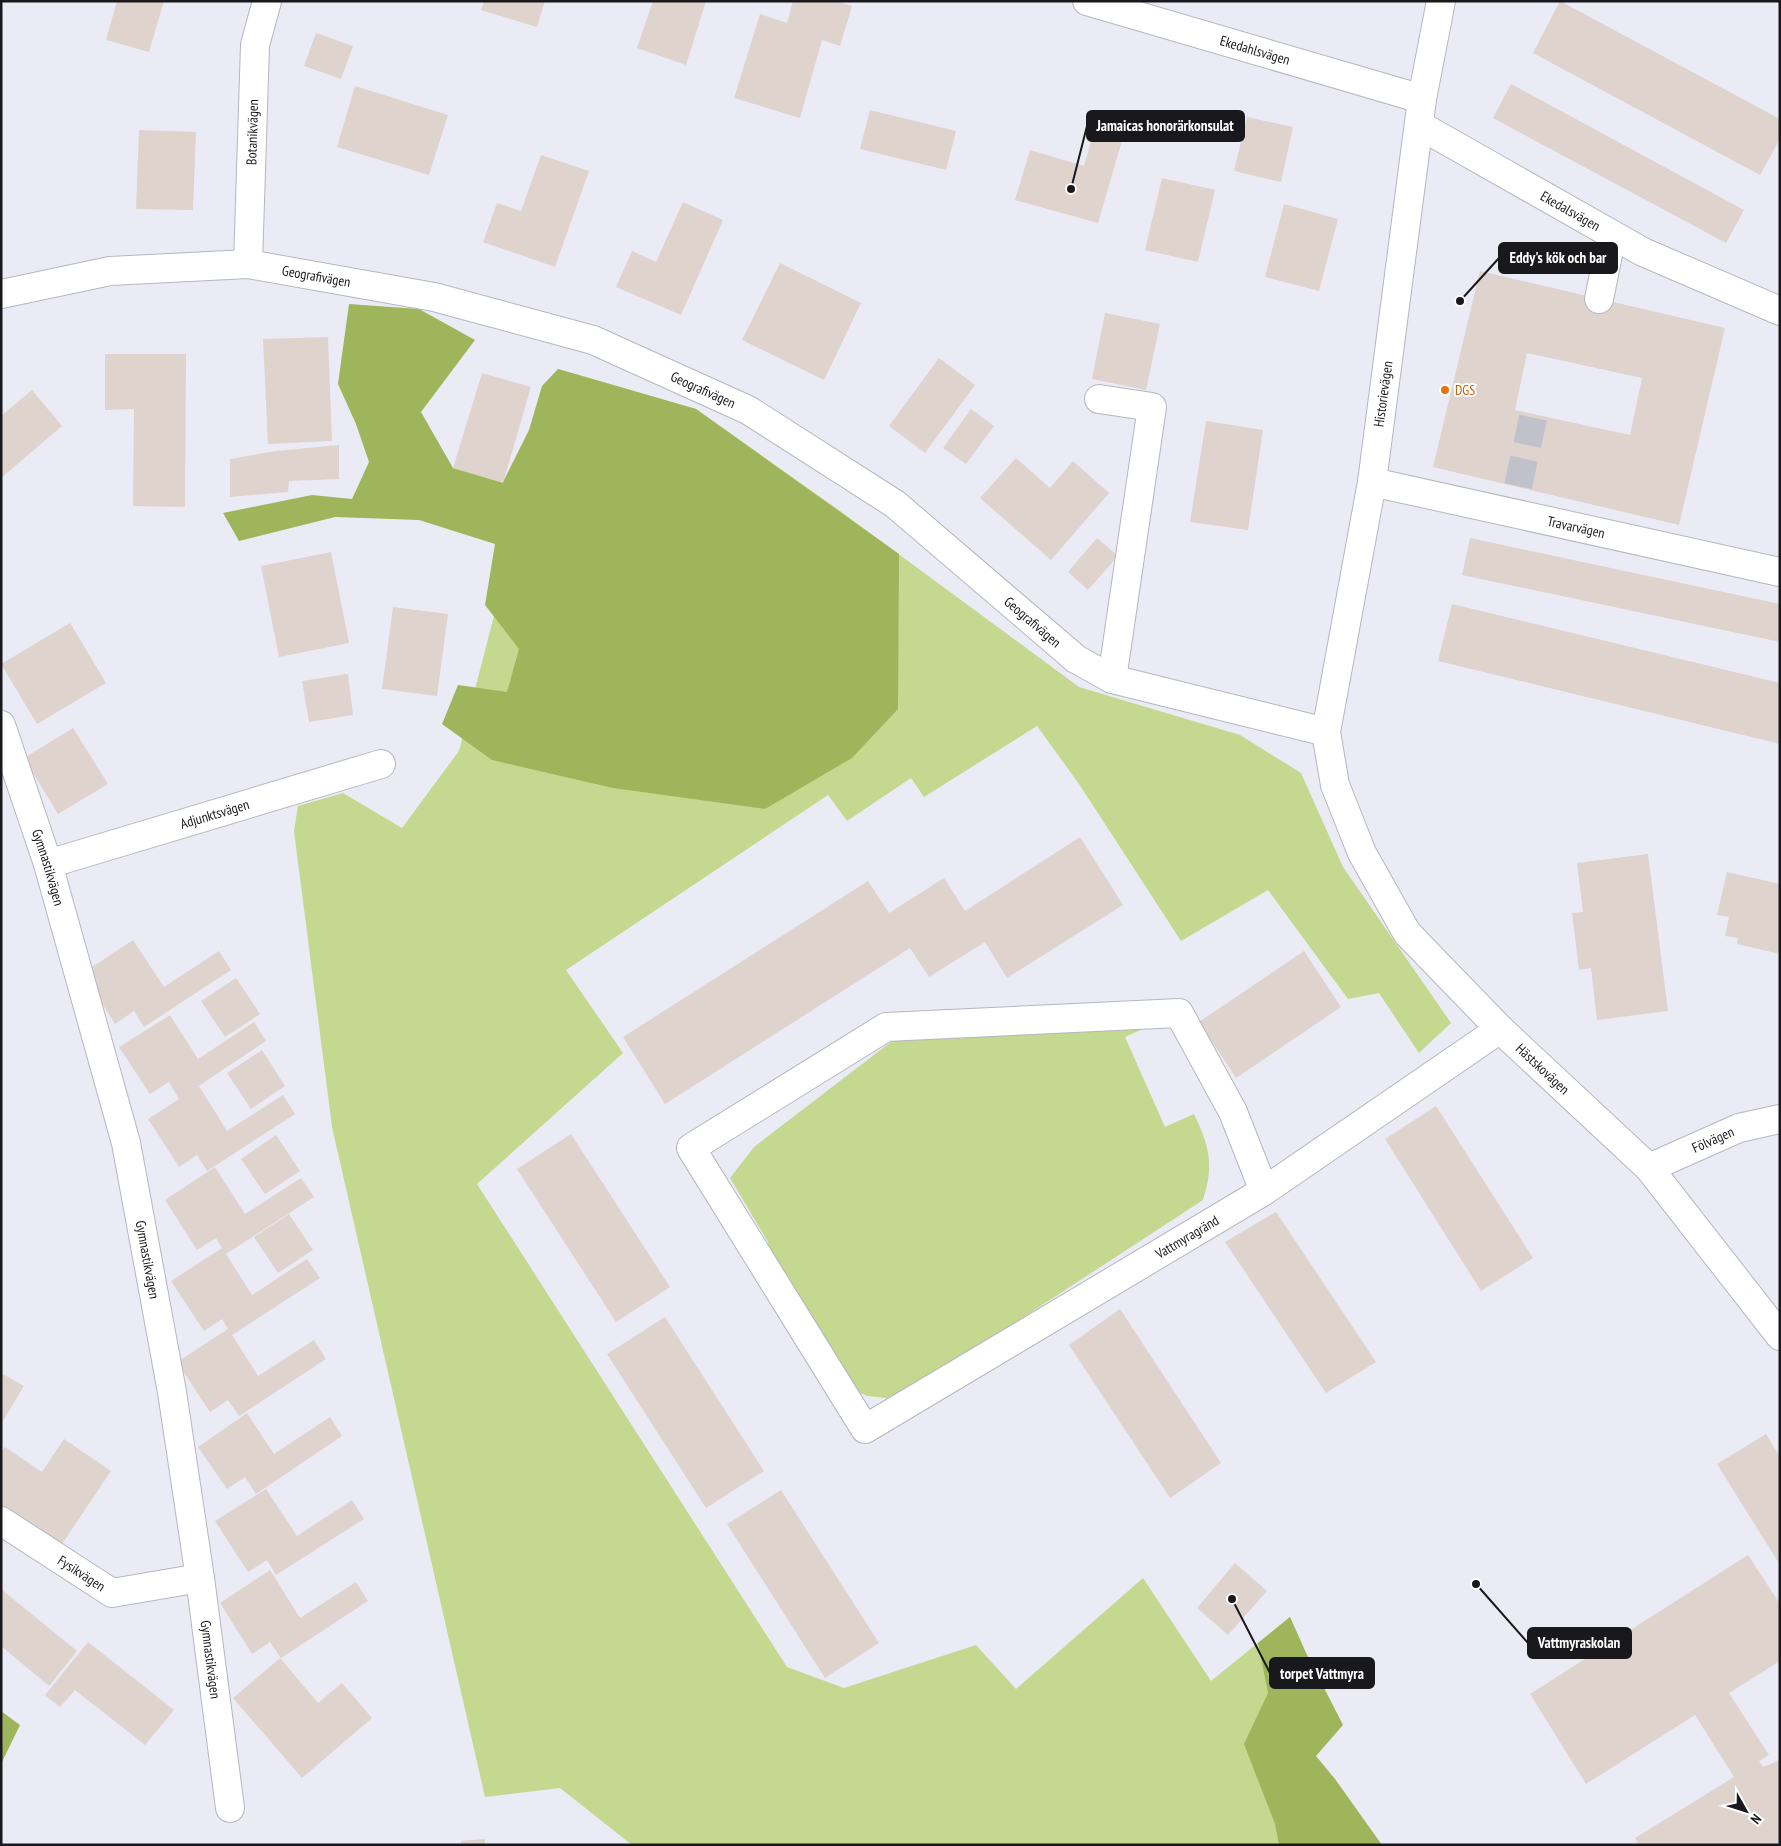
<svg xmlns="http://www.w3.org/2000/svg" width="1781" height="1846" viewBox="0 0 1781 1846" font-family="'PT Sans Narrow',sans-serif">
  <style>
    .green { fill: #c4d88f }
    .forest { fill: #9eb55b }
    .building { fill: #ded3cd; fill-rule: evenodd }
    .lines { fill: none; stroke-linecap: round; stroke-linejoin: round }
    .minor-tunnel { stroke: #c1c1cb; stroke-width: 28; stroke-dasharray: 28 14; stroke-linecap: butt }
    .minor-casing { stroke: #b6b6c1; stroke-width: 30 }
    .minor { stroke: #fff; stroke-width: 28 }
    .food-dot { fill: #e8710a; stroke: #fff; stroke-width: 2 }
    .labels { text-anchor: middle; stroke-width: 4; stroke-linejoin: round; paint-order: stroke }
    .street-label { font-size: 14px; fill: #19191d; stroke: #fff }
    .food-label { font-size: 14px; fill: #c56008; stroke: #fff; text-anchor: start }
    .leader { fill: none; stroke: #19191d; stroke-width: 2 }
    .callout-dot { fill: #19191d; stroke: #fff; stroke-width: 2 }
    .callout { fill: #19191d; stroke: #19191d; stroke-width: 2 }
    .callout-label { font-size: 15px; text-anchor: middle; font-weight: bold; fill: #fff }
  </style>
  <rect width="100%" height="100%" fill="#ebebf6"/>
  <path class="green" d="M 558,369 L 696,409 L 836,508 L 1079,687 L 1240,735 L 1301,773 L 1343,867 L 1451,1023 L 1419,1053 L 1379,993 L 1348,999 L 1268,890 L 1181,941 L 1079,784 L 1037,726 L 924,797 L 911,778 L 847,821 L 828,795 L 566,970 L 623,1053 L 477,1184 L 787,1667 L 844,1688 L 976,1645 L 1016,1689 L 1143,1578 L 1211,1681 L 1290,1617 L 1306,1653 L 1343,1725 L 1294,1741 L 1364,1845 L 632,1845 L 560,1788 L 485,1797 L 332,1127 L 294,831 L 298,806 L 343,793 L 402,828 L 459,751 Z
    M 1154,1024 L 1125,1037 L 1165,1127 L 1194,1114 C 1210,1147 1214,1165 1203,1200 L 915,1388 L 887,1398 L 867,1396 L 842,1384 L 768,1255 L 768,1242 L 730,1178 L 754,1147 L 900,1035 Z"/>
  <path class="forest" d="M 349,304 L 419,309 L 475,340 L 421,412 L 453,468 L 503,482 L 529,430 L 542,386 L 558,369 L 696,409 L 899,554 L 898,709 L 852,758 L 765,809 L 613,788 L 492,760 L 442,724 L 458,685 L 507,692 L 519,649 L 485,605 L 495,544 L 419,520 L 335,517 L 239,541 L 223,513 L 312,495 L 352,499 L 369,462 L 356,424 L 338,384 Z
    M 1290,1617 L 1306,1653 L 1343,1725 L 1316,1756 L 1335,1779 L 1382,1845 L 1279,1845 L 1275,1824 L 1244,1744 L 1268,1693 L 1258,1643 Z
    M 1,1711 L 20,1725 L 1,1764 Z"/>
  <path class="building" d="M 117,1 L 164,1 L 149,52 L 106,40 Z
    M 484,1 L 545,1 L 537,27 L 481,10 Z
    M 653,1 L 706,1 L 686,65 L 637,48 Z
    M 793,1 L 836,1 L 852,6 L 840,46 L 822,40 L 800,118 L 734,98 L 760,14 L 787,23 Z
    M 1560,1 L 1780,119 L 1780,139 L 1760,175 L 1533,53 Z
    M 316,33 L 353,46 L 341,79 L 304,66 Z
    M 1511,84 L 1744,210 L 1726,243 L 1493,118 Z
    M 355,86 L 448,115 L 429,175 L 337,147 Z
    M 870,110 L 956,131 L 946,170 L 860,149 Z
    M 1247,117 L 1293,127 L 1281,182 L 1234,171 Z
    M 1096,125 L 1124,134 L 1098,223 L 1015,200 L 1030,150 L 1084,166 Z
    M 139,130 L 196,132 L 193,210 L 136,209 Z
    M 541,155 L 589,171 L 555,267 L 483,242 L 497,203 L 521,211 Z
    M 1162,178 L 1215,190 L 1198,262 L 1145,250 Z
    M 683,202 L 723,220 L 681,315 L 616,287 L 632,251 L 656,262 Z
    M 1284,204 L 1338,219 L 1319,291 L 1265,277 Z
    M 780,263 L 861,303 L 824,380 L 742,340 Z
    M 1480,271 L 1725,328 L 1679,525 L 1433,467 ZM 1527,353 L 1642,378 L 1630,435 L 1515,410 Z
    M 1105,313 L 1160,324 L 1146,390 L 1092,379 Z
    M 328,337 L 332,441 L 268,444 L 263,339 Z
    M 105,354 L 186,354 L 185,507 L 133,506 L 134,409 L 105,410 Z
    M 939,358 L 975,385 L 925,453 L 889,426 Z
    M 482,373 L 531,387 L 503,483 L 453,468 Z
    M 32,390 L 62,426 L 1,478 L 1,416 Z
    M 971,409 L 994,426 L 966,464 L 943,448 Z
    M 1206,421 L 1263,430 L 1248,530 L 1190,522 Z
    M 339,445 L 339,479 L 289,481 L 288,492 L 230,497 L 230,459 L 276,451 Z
    M 1016,458 L 1050,488 L 1073,461 L 1109,493 L 1051,560 L 980,498 Z
    M 1097,538 L 1118,556 L 1088,590 L 1068,572 Z
    M 1470,538 L 1780,604 L 1780,642 L 1462,575 Z
    M 331,552 L 349,643 L 279,657 L 261,566 Z
    M 1452,604 L 1780,683 L 1780,744 L 1438,661 Z
    M 393,607 L 448,614 L 437,696 L 382,689 Z
    M 70,623 L 106,683 L 37,724 L 1,664 Z
    M 348,674 L 353,715 L 309,722 L 302,681 Z
    M 73,728 L 108,784 L 58,814 L 24,758 Z
    M 1080,837 L 1123,905 L 1007,978 L 985,942 L 929,977 L 910,948 L 665,1104 L 623,1037 L 868,881 L 889,913 L 944,878 L 965,911 Z
    M 1648,854 L 1668,1011 L 1597,1020 L 1591,968 L 1579,970 L 1572,913 L 1583,912 L 1577,863 Z
    M 1727,872 L 1780,884 L 1780,954 L 1737,944 L 1738,938 L 1725,936 L 1729,917 L 1717,915 Z
    M 133,940 L 164,987 L 219,951 L 231,970 L 144,1027 L 134,1011 L 115,1024 L 83,973 Z
    M 1304,951 L 1341,1007 L 1236,1078 L 1199,1022 Z
    M 236,978 L 260,1014 L 225,1037 L 201,1001 Z
    M 170,1015 L 198,1059 L 254,1022 L 266,1041 L 182,1097 L 199,1086 L 227,1131 L 283,1095 L 295,1114 L 207,1171 L 197,1155 L 179,1167 L 148,1119 L 179,1099 L 169,1082 L 150,1094 L 119,1047 Z
    M 262,1050 L 285,1086 L 251,1109 L 227,1073 Z
    M 1436,1106 L 1533,1258 L 1481,1291 L 1385,1139 Z
    M 571,1134 L 670,1287 L 616,1322 L 517,1169 Z
    M 276,1135 L 300,1171 L 265,1194 L 241,1159 Z
    M 215,1167 L 245,1214 L 301,1178 L 314,1197 L 226,1254 L 252,1295 L 307,1259 L 320,1278 L 232,1335 L 258,1376 L 314,1340 L 326,1359 L 239,1416 L 228,1400 L 210,1412 L 177,1362 L 228,1329 L 222,1319 L 204,1331 L 171,1281 L 222,1248 L 216,1238 L 197,1250 L 165,1200 Z
    M 1276,1212 L 1376,1362 L 1326,1393 L 1225,1242 Z
    M 289,1214 L 313,1250 L 278,1273 L 254,1237 Z
    M 1120,1309 L 1221,1463 L 1170,1498 L 1069,1345 Z
    M 665,1317 L 764,1471 L 706,1508 L 607,1354 Z
    M 1,1373 L 24,1386 L 1,1424 Z
    M 247,1413 L 274,1454 L 330,1417 L 342,1436 L 256,1494 L 245,1477 L 227,1489 L 198,1447 Z
    M 1766,1434 L 1780,1457 L 1780,1565 L 1717,1464 Z
    M 64,1439 L 111,1471 L 60,1547 L 1,1507 L 1,1452 L 5,1447 L 42,1472 Z
    M 266,1489 L 297,1536 L 352,1500 L 364,1519 L 276,1575 L 267,1560 L 248,1572 L 215,1521 Z
    M 781,1490 L 879,1643 L 825,1678 L 727,1524 Z
    M 1748,1555 L 1780,1604 L 1780,1661 L 1729,1693 L 1769,1755 L 1759,1761 L 1763,1767 L 1780,1760 L 1780,1845 L 1639,1845 L 1635,1838 L 1734,1777 L 1695,1715 L 1586,1784 L 1530,1694 Z
    M 1235,1563 L 1267,1591 L 1228,1635 L 1197,1608 Z
    M 270,1570 L 300,1618 L 356,1582 L 368,1601 L 281,1658 L 270,1642 L 252,1654 L 220,1603 Z
    M 1,1589 L 77,1651 L 49,1686 L 1,1646 Z
    M 88,1642 L 174,1710 L 145,1745 L 75,1690 L 60,1707 L 45,1695 Z
    M 280,1658 L 318,1703 L 342,1683 L 372,1718 L 302,1778 L 233,1698 Z
    M 485,1839 L 485,1845 L 461,1845 L 461,1841 Z"/>
  <g class="lines">
    <path class="minor-tunnel" d="M 1518,486 L 1534,414"/>
    <g class="minor-casing">
      <g id="minor">
        <path id="s1" d="M 1087,1 L 1422,99"/>
        <path id="s2" d="M 1441,1 L 1422,99 L 1372,482 L 1326,732 L 1335,785 L 1362,853 L 1407,933 L 1500,1029 L 1649,1168 L 1780,1336"/>
        <path id="s3" d="M 1419,125 L 1643,252 L 1780,311"/>
        <path id="s4" d="M 248,264 L 255,45 L 267,1"/>
        <path id="s5" d="M 1,294 L 110,271 L 248,264 L 434,297 L 593,340 L 748,410 L 895,504 L 1076,659 L 1112,679 L 1326,732"/>
        <path d="M 1599,299 L 1612,235"/>
        <path d="M 1099,399 L 1152,407 L 1112,679"/>
        <path id="s6" d="M 1372,482 L 1780,572"/>
        <path id="s7" d="M 1,725 L 48,864 L 126,1143 L 172,1392 L 200,1578 L 230,1808"/>
        <path id="s8" d="M 48,864 L 381,764"/>
        <path id="s9" d="M 1649,1168 L 1739,1128 L 1780,1119"/>
        <path id="s10" d="M 1264,1191 L 1233,1112 L 1179,1013 L 886,1027 L 691,1148 L 865,1429 L 1264,1191 L 1500,1029"/>
        <path id="s11" d="M 1,1521 L 112,1593 L 200,1578"/>
      </g>
    </g>
    <use href="#minor" class="minor"/>
  </g>
  <circle class="food-dot" cx="1445" cy="390" r="5"/>
  <g class="labels">
    <g class="street-label">
      <text dy="5" stroke="none"><textPath href="#s1" startOffset="175">Ekedahlsvägen</textPath></text>
      <text dy="5" stroke="none"><textPath href="#s4" startOffset="132">Botanikvägen</textPath></text>
      <text dy="5" stroke="none"><textPath href="#s3" startOffset="174">Ekedalsvägen</textPath></text>
      <text dy="5" stroke="none"><textPath href="#s5" startOffset="319">Geografivägen</textPath></text>
      <text dy="5" stroke="none"><textPath href="#s5" startOffset="724">Geografivägen</textPath></text>
      <text transform="translate(1383 394) rotate(-82)" y="5">Historievägen</text>
      <text dy="5" stroke="none"><textPath href="#s6" startOffset="209">Travarvägen</textPath></text>
      <text dy="5" stroke="none"><textPath href="#s5" startOffset="1129">Geografivägen</textPath></text>
      <text dy="5" stroke="none"><textPath href="#s8" startOffset="174">Adjunktsvägen</textPath></text>
      <text dy="5" stroke="none"><textPath href="#s7" startOffset="150">Gymnastikvägen</textPath></text>
      <text dy="5" stroke="none"><textPath href="#s2" startOffset="1151">Hästskovägen</textPath></text>
      <text dy="5" stroke="none"><textPath href="#s9" startOffset="70">Fölvägen</textPath></text>
      <text dy="5" stroke="none"><textPath href="#s10" startOffset="1426">Vattmyragränd</textPath></text>
      <text dy="5" stroke="none"><textPath href="#s7" startOffset="555">Gymnastikvägen</textPath></text>
      <text dy="5" stroke="none"><textPath href="#s11" startOffset="96">Fysikvägen</textPath></text>
      <text dy="5" stroke="none"><textPath href="#s7" startOffset="960">Gymnastikvägen</textPath></text>
    </g>
    <g class="food-label">
      <text x="1455" y="395">DGS</text>
    </g>
  </g>
  <path class="leader" d="M1071 189L1087 126M1460 301L1499 258M1476 1584L1528 1643M1232 1599L1270 1673"/>
  <g class="callout-dot">
    <circle cx="1071" cy="189" r="5"/>
    <circle cx="1460" cy="301" r="5"/>
    <circle cx="1476" cy="1584" r="5"/>
    <circle cx="1232" cy="1599" r="5"/>
  </g>
  <g class="callout">
    <rect x="1087" y="111" width="157" height="30" rx="5"/>
    <rect x="1499" y="243" width="118" height="30" rx="5"/>
    <rect x="1528" y="1628" width="103" height="30" rx="5"/>
    <rect x="1270" y="1658" width="104" height="30" rx="5"/>
  </g>
  <g class="callout-label">
    <text x="1165" y="131">Jamaicas honorärkonsulat</text>
    <text x="1558" y="263">Eddy's kök och bar</text>
    <text x="1579" y="1648">Vattmyraskolan</text>
    <text x="1322" y="1679">torpet Vattmyra</text>
  </g>
  <rect width="1781" height="1846" fill="none" stroke="#19191d" stroke-width="5"/>
  <g transform="translate(1746 1811) rotate(129)" stroke="#ffffff" stroke-width="4" paint-order="stroke">
  <path d="M0-4L9 19L0 12L-9 19Z" fill="#19191d"/>
  <text y="-8" font-size="14" font-weight="bold" text-anchor="middle" fill="#19191d">N</text>
  </g>
</svg>
